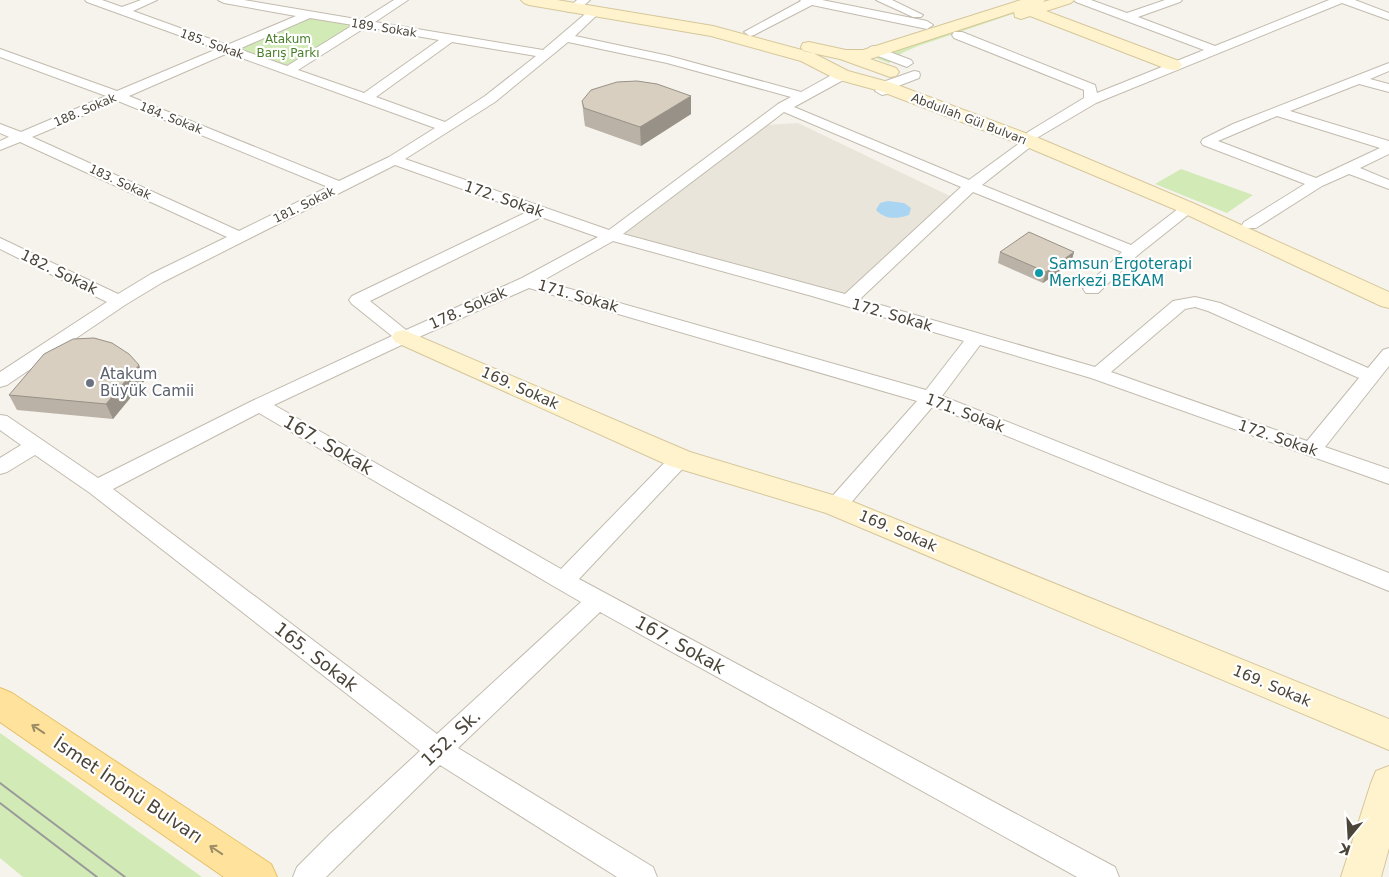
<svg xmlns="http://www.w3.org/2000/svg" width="1389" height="877" viewBox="0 0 1389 877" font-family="'DejaVu Sans',sans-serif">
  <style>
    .residential { fill: #eae5da }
    .green { fill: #d2eab5 }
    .water { fill: #a9d4f2 }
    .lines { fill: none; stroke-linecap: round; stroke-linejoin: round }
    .street-casing { stroke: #c2bbae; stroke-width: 2 }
    .secondary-casing { stroke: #d6c79b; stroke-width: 2 }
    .primary-casing { stroke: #e6c16a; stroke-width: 2 }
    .street { fill: #fff; fill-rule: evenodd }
    .secondary { fill: #fff3cd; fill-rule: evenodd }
    .primary { fill: #ffe39c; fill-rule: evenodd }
    .tram { stroke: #9a9a9a; stroke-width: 2 }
    .wall { fill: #bab2a6 }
    .shaded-wall { fill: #979187 }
    .building { fill: #d8cfc1; stroke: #979187 }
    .oneway { stroke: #9c8c66 }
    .culture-dot { fill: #0f9aa8; stroke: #fff; stroke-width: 2 }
    .worship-dot { fill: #6b7280; stroke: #fff; stroke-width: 2 }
    .labels { text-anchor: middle; stroke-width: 4.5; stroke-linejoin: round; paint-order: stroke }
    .far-street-label { font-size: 12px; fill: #4b4439; stroke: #fff }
    .far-park-label { font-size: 12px; fill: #4a7f2a; stroke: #fff }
    .street-label { font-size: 15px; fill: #4b4439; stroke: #fff }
    .culture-label { font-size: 15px; fill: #0d838f; stroke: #fff; text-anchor: start }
    .worship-label { font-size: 15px; fill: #5b616d; stroke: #fff; text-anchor: start }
    .near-street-label { font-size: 18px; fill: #4b4439; stroke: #fff }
  </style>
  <rect width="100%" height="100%" fill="#f6f3ec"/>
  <path class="residential" d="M 798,123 L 950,196 L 847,302 L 611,236 L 767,125 Z"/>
  <path class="green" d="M 1021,10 L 1022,11 L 918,46 L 902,53 L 889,63 L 873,57 Z
    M 307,15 L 364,25 L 289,70 L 228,50 Z
    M 1181,169 L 1253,195 L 1227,213 L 1155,184 Z
    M 0,733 L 202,877 L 23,877 L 0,858 Z"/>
  <path class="water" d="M 888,201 L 904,203 L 911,208 L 909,215 C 896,219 886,220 876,210 L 880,203 Z"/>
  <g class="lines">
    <g class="street-casing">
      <path id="street" d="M 85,0 L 102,0 L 122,7 L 141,0 L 157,0 L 133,11 L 227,45 L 296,16 L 224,3 L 218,0 L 244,0 L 362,20 L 394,0 L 408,0 L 375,22 L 543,50 L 591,9 L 599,9 L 601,11 L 599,13 L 575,36 L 669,56 L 801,92 L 837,72 L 847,72 L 848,75 L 847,78 L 794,107 L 969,180 L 1028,137 L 1026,135 L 1028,132 L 1084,98 L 1084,90 L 954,38 L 952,35 L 954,32 L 962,32 L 1095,85 L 1097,93 L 1204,50 L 1076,2 L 1074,0 L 1091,0 L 1127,13 L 1165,0 L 1182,0 L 1180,2 L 1138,17 L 1215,46 L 1329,0 L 1355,0 L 1389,13 L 1389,20 L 1342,3 L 1096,103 L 1035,139 L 1036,141 L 1034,144 L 982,185 L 1131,245 L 1183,205 L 1193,205 L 1196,208 L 1193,211 L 1139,254 L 1098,293 L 1086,293 L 1083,289 L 1122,252 L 973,192 L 860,299 L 1095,367 L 1173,301 L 1195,297 L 1220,303 L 1368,368 L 1383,350 L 1389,348 L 1389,366 L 1325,447 L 1389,469 L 1389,484 L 1091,378 L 980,345 L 942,396 L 1389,573 L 1389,591 L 933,406 L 844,511 L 836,514 L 828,511 L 825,506 L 828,501 L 917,401 L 529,288 L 410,341 L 274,405 L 561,569 L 673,454 L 680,452 L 687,454 L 690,459 L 687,464 L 579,579 L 1115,867 L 1119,877 L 1077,877 L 600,612 L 458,748 L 653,867 L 657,877 L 617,877 L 440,765 L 326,877 L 293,877 L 297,867 L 330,834 L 420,751 L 90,493 L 35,455 L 7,472 L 0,474 L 0,458 L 21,445 L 0,430 L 0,415 L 7,416 L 98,478 L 252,401 L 392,336 L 352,304 L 349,300 L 352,296 L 527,212 L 395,165 L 163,282 L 125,305 L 7,385 L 0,387 L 0,372 L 107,302 L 0,249 L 0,238 L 118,294 L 151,274 L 227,237 L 20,142 L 0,150 L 0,141 L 9,137 L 0,133 L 0,124 L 21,132 L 106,96 L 0,57 L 0,49 L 117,91 L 217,49 L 87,2 ZM 310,18 L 353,25 L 287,66 L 239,49 ZM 366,27 L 439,40 L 364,93 L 298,70 ZM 452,42 L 536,56 L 485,96 L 445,122 L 376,97 ZM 568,42 L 667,63 L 791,97 L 778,104 L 609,230 L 405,159 L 495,102 ZM 228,53 L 435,128 L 389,157 L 339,181 L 129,96 ZM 118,101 L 328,187 L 239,231 L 32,137 ZM 784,112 L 961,187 L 845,294 L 623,234 ZM 541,217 L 598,237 L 522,278 L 406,330 L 370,301 ZM 613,241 L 812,296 L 964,341 L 926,390 L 542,281 ZM 1195,307 L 1208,311 L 1359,378 L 1307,441 L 1111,372 L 1185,309 ZM 259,413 L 555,587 L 581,602 L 437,734 L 113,489 Z
        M 577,0 L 590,0 L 576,12 L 568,12 L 566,10 Z
        M 800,0 L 822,0 L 927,21 L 933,25 L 927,29 L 812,5 L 754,35 L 750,36 L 744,32 L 801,1 Z
        M 876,0 L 892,0 L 923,15 L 921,17 L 913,17 Z
        M 874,46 L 911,60 L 913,63 L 907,67 L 870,53 L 868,50 L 870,47 Z
        M 1389,63 L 1389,71 L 1370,79 L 1389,84 L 1389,92 L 1359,84 L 1290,111 L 1389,141 L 1389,154 L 1360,168 L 1389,180 L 1389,189 L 1349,174 L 1322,186 L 1256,228 L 1244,228 L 1242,225 L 1244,222 L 1305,184 L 1203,145 L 1201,142 L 1203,139 L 1233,124 ZM 1277,116 L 1380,148 L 1316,178 L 1218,141 Z
        M 914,71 L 919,72 L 920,75 L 919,78 L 893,88 L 887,94 L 882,95 L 875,91 L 883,82 Z"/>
    </g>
    <g class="secondary-casing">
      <path id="secondary" d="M 521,0 L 557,0 L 713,26 L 813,53 L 848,71 L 892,83 L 1036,137 L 1195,204 L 1389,292 L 1389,308 L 1381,306 L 1181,212 L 1022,145 L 880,91 L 836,79 L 801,61 L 711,36 L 529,5 L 524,3 Z
        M 1021,0 L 1045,0 L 1043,2 L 1050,0 L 1074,0 L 1071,3 L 1046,11 L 1179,61 L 1182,65 L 1179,69 L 1173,70 L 1167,69 L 1030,16 L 1021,19 L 1015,17 L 1014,12 L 870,59 L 896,68 L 899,72 L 896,76 L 890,77 L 840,59 L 803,51 L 801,47 L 803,43 L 809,42 L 846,50 L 863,50 Z
        M 404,330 L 690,452 L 846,499 L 1389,719 L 1389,750 L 826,513 L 670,466 L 395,342 L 392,337 L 395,332 Z
        M 1389,766 L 1389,848 L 1381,877 L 1341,877 L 1371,783 L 1376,771 Z"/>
    </g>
    <g class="primary-casing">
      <path id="primary" d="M 0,688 L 12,693 L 271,864 L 277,877 L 224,877 L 0,722 Z"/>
    </g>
    <use href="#street" class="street"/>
    <use href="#secondary" class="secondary"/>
    <use href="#primary" class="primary"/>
    <path class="tram" d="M 0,783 L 125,877
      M 0,803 L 97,877"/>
  </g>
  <path class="wall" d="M 582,101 L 691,114 L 641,146 L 585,126 L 584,119 Z
    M 1000,252 L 1074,252 L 1071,263 L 1043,283 L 998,263 Z
    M 145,380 L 113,419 L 17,410 L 9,395 Z"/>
  <path class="shaded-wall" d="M 691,96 L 691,114 L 641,146 L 640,127 Z
    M 1074,252 L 1071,263 L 1043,283 L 1046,272 Z
    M 139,365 L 145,380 L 113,419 L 106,404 Z"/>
  <path class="building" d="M 637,81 L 657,84 L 691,96 L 640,127 L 584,108 L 582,101 L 591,90 L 617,82 Z
    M 1029,232 L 1074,252 L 1046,272 L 1000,252 Z
    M 94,338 L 112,343 L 129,354 L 139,365 L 106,404 L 9,395 L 44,354 L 73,339 Z"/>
  <defs><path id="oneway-shaft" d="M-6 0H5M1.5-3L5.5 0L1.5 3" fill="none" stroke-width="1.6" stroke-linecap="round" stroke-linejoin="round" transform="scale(1.25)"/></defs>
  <g class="oneway">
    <use href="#oneway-shaft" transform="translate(38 729) rotate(-146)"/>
    <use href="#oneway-shaft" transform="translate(216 850) rotate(-146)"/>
  </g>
  <circle class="culture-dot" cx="1039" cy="273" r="5"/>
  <circle class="worship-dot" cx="90" cy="383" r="5"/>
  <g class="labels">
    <g class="far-street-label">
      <text transform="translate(384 28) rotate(9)" y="4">189. Sokak</text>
      <text transform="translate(212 44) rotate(20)" y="4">185. Sokak</text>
      <text transform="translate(85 110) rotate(-23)" y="4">188. Sokak</text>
      <text transform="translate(171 118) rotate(22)" y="4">184. Sokak</text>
      <text transform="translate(969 119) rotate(21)" y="4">Abdullah Gül Bulvarı</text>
      <text transform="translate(120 182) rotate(25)" y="4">183. Sokak</text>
      <text transform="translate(304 205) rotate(-26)" y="4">181. Sokak</text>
    </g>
    <g class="far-park-label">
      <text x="288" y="43">Atakum<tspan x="288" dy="14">Barış Parkı</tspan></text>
    </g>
    <g class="street-label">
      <text transform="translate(504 199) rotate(19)" y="5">172. Sokak</text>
      <text transform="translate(59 272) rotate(26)" y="5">182. Sokak</text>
      <text transform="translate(578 296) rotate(16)" y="5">171. Sokak</text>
      <text transform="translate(468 308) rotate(-24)" y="5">178. Sokak</text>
      <text transform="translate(892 315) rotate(16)" y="5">172. Sokak</text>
      <text transform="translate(520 388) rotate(24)" y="5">169. Sokak</text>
      <text transform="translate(965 413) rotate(21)" y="5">171. Sokak</text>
      <text transform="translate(1278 438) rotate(19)" y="5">172. Sokak</text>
      <text transform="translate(898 531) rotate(23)" y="5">169. Sokak</text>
      <text transform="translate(1272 686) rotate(23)" y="5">169. Sokak</text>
    </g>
    <g class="culture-label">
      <text x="1049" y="269">Samsun Ergoterapi<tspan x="1049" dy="17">Merkezi BEKAM</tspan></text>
    </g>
    <g class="worship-label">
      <text x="100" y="379">Atakum<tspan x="100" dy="17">Büyük Camii</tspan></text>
    </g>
    <g class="near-street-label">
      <text transform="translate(328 445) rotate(30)" y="6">167. Sokak</text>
      <text transform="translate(680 645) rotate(29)" y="6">167. Sokak</text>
      <text transform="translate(316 657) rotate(38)" y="6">165. Sokak</text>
      <text transform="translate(451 738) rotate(-43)" y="6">152. Sk.</text>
      <text transform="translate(128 790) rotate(34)" y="6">İsmet İnönü Bulvarı</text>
    </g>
  </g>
  <g transform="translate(1349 837) rotate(198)" stroke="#ffffff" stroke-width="4" paint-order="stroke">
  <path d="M0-4L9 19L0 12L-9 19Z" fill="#4b4439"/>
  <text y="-8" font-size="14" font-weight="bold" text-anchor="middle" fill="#4b4439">K</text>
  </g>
</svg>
